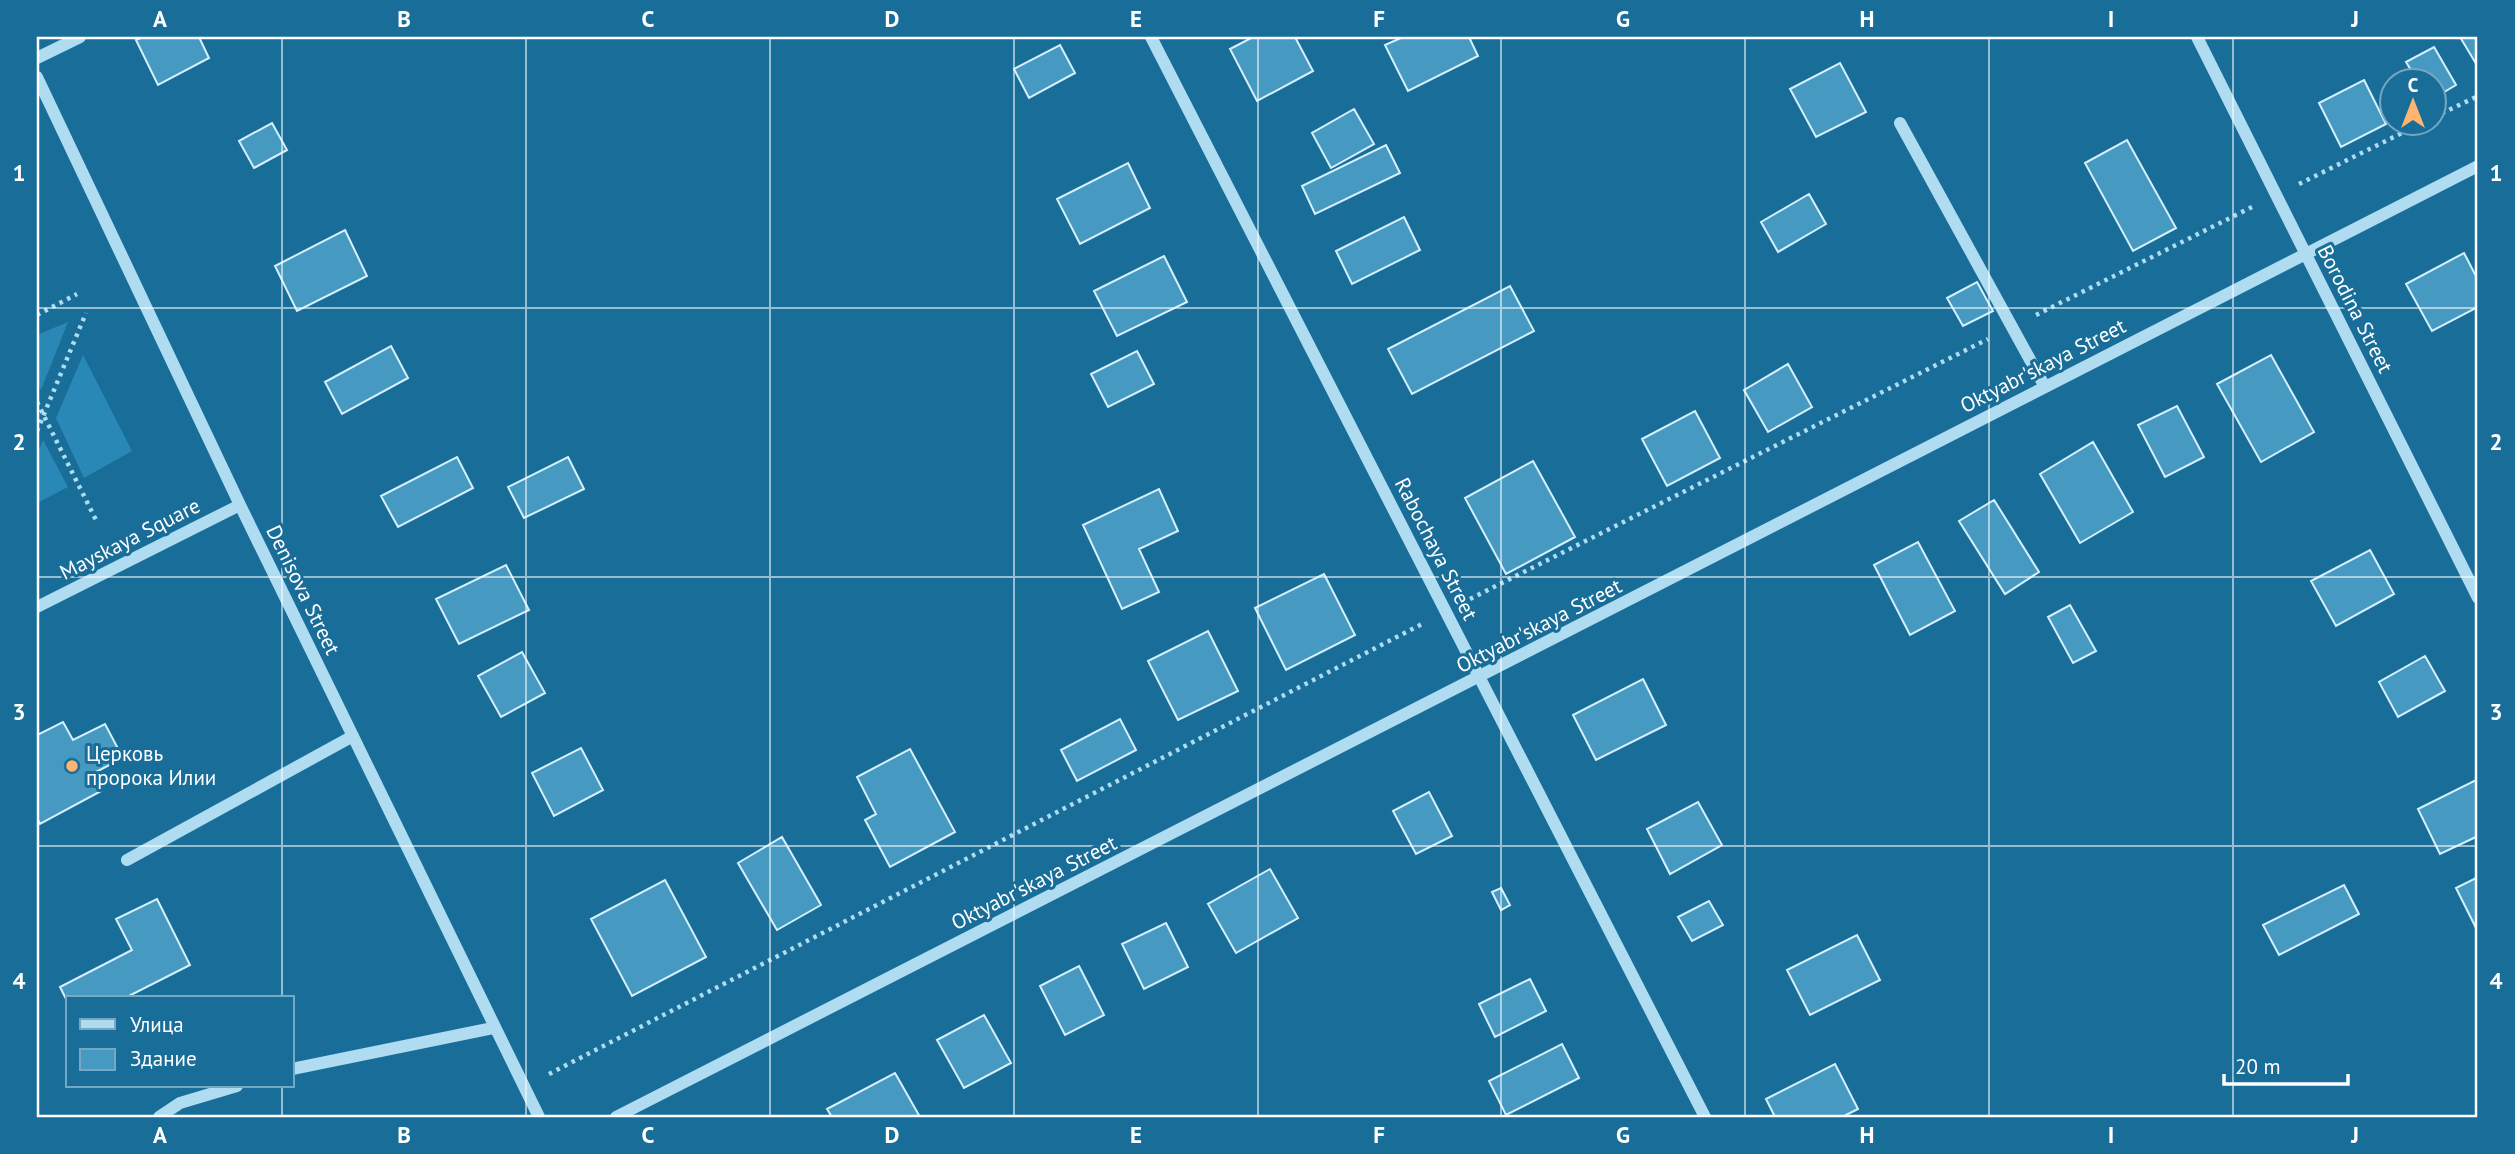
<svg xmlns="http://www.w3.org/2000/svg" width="2515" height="1154" viewBox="0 0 2515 1154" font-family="'PT Sans',sans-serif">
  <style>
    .grass { fill: #2988b6 }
    .building { fill: #469ac1; stroke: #d6f0fc; stroke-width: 2 }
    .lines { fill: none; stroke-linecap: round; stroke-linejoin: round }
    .path { stroke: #afdcf1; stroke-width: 4.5; stroke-dasharray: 3.5 5; stroke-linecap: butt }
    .minor { stroke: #afdcf1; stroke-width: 12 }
    .grid { fill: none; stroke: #fff; stroke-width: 2; stroke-opacity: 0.55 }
    .poi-dot { fill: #ffb56f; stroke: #196e99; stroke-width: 2.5 }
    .labels { text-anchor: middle; stroke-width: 6; stroke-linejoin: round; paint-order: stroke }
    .street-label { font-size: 21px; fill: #fff; stroke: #196e99 }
    .poi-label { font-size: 21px; fill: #fff; stroke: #196e99; text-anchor: start }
    .neatline { fill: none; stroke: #fff; stroke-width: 2.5 }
    .grid-label { font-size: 23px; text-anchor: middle; font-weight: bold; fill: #fff }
  </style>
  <rect width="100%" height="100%" fill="#196e99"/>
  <path class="grass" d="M 68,322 L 41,390 L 37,381 L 37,335 Z
    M 83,355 L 132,451 L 84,478 L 56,418 Z
    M 43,440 L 68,487 L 37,503 L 37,455 Z"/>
  <path class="building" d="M 143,37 L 199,37 L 209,58 L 158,85 L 136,40 Z
    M 1253,37 L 1295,37 L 1313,71 L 1257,101 L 1230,49 Z
    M 1403,37 L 1469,37 L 1478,56 L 1408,91 L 1385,45 Z
    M 2460,37 L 2478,37 L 2478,67 Z
    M 1060,45 L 1075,73 L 1029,98 L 1014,69 Z
    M 2434,47 L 2456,85 L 2434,98 L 2434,80 L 2417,80 L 2406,62 Z
    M 1840,63 L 1866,112 L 1816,137 L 1790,89 Z
    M 2364,80 L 2386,124 L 2341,147 L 2319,103 Z
    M 1354,109 L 1374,144 L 1331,168 L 1312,133 Z
    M 272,123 L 287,150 L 254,168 L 239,141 Z
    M 2127,140 L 2176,228 L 2133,251 L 2085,163 Z
    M 1386,145 L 1400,173 L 1315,214 L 1302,186 Z
    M 1128,163 L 1150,208 L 1080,244 L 1057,199 Z
    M 1809,194 L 1826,224 L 1778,252 L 1761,222 Z
    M 1404,217 L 1420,250 L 1352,284 L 1336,251 Z
    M 345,230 L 367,276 L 297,311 L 275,266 Z
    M 2464,253 L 2478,280 L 2478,307 L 2432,331 L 2406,284 Z
    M 1164,256 L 1187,302 L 1117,336 L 1094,291 Z
    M 1977,282 L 1993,311 L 1963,326 L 1947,298 Z
    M 1510,286 L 1534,331 L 1412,394 L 1388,349 Z
    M 391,346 L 408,378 L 342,414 L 325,382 Z
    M 1137,351 L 1154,384 L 1108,407 L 1091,374 Z
    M 2271,355 L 2314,432 L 2261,462 L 2217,384 Z
    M 1788,364 L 1812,407 L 1768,432 L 1744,390 Z
    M 2177,406 L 2204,457 L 2165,477 L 2138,425 Z
    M 1695,411 L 1720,458 L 1667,486 L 1642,439 Z
    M 2093,442 L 2133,512 L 2080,543 L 2040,474 Z
    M 457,457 L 473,488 L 398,527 L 381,496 Z
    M 568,457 L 584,489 L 524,518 L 508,487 Z
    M 1533,461 L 1575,537 L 1506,574 L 1465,498 Z
    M 1159,489 L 1178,531 L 1139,549 L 1159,592 L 1122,609 L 1083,525 Z
    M 1994,500 L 2039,572 L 2005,594 L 1959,521 Z
    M 1918,542 L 1955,611 L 1910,635 L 1874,565 Z
    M 2370,550 L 2394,594 L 2336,626 L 2311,581 Z
    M 506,565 L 529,610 L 459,644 L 436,599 Z
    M 1324,574 L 1355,635 L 1286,670 L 1255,608 Z
    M 2070,605 L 2096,651 L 2073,663 L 2048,617 Z
    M 1208,631 L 1238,691 L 1178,720 L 1148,661 Z
    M 522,652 L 545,693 L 501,717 L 478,676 Z
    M 2425,656 L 2445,691 L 2398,717 L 2379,682 Z
    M 1643,679 L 1666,725 L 1596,760 L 1573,715 Z
    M 1120,719 L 1136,750 L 1077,781 L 1061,750 Z
    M 63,722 L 73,740 L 105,724 L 123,758 L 92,774 L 101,791 L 40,824 L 37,818 L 37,735 Z
    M 581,748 L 603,790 L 554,816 L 532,773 Z
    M 910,749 L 955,832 L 890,867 L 865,820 L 876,814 L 857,777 Z
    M 2478,779 L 2478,836 L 2440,854 L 2418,809 Z
    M 1429,792 L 1452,836 L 1416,854 L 1393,811 Z
    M 1698,802 L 1722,845 L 1670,874 L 1647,829 Z
    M 782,837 L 821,905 L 777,930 L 738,863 Z
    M 1270,869 L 1298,918 L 1236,953 L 1208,904 Z
    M 2478,877 L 2478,932 L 2456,888 Z
    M 665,880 L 706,957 L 632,996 L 591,919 Z
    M 2344,885 L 2359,914 L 2279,955 L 2263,925 Z
    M 1501,888 L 1510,905 L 1501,910 L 1492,892 Z
    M 157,899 L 190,965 L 125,998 L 68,998 L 68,1003 L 60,987 L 132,950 L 116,919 Z
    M 1709,901 L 1723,925 L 1692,941 L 1678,917 Z
    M 1166,923 L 1188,967 L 1144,989 L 1122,944 Z
    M 1857,935 L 1880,980 L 1810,1015 L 1787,970 Z
    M 1079,966 L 1104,1015 L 1065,1035 L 1040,986 Z
    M 1530,979 L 1546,1011 L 1495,1037 L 1479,1004 Z
    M 984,1015 L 1011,1063 L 964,1088 L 937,1040 Z
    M 1562,1044 L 1579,1078 L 1506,1115 L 1489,1081 Z
    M 1835,1064 L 1858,1109 L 1842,1117 L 1775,1117 L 1766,1099 Z
    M 895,1073 L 920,1117 L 832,1117 L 827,1109 Z"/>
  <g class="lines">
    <path class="path" d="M 2434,117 L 2478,96
      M 2299,184 L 2424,122
      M 37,315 L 77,294
      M 2036,315 L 2254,206
      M 37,402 L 97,522
      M 37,431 L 86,313
      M 1470,599 L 1988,339
      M 549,1074 L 1422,624"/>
    <path class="minor" d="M 1151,37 L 1705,1117
      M 2197,37 L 2478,598
      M 37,58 L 80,37
      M 37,77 L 240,505 L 539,1117
      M 1900,123 L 2045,387
      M 37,607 L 240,505
      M 127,860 L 353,736
      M 292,1069 L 493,1028
      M 159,1117 L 180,1103 L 237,1086
      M 616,1117 L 2478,166"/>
  </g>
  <path class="grid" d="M 282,37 L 282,998M 526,37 L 526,1117M 770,37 L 770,1117M 1014,37 L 1014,1117M 1258,37 L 1258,1117M 1501,37 L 1501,1117M 1745,37 L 1745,1117M 1989,37 L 1989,1117M 2233,37 L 2233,1117M 37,308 L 2478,308M 37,577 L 2478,577M 37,846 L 2478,846M 282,1086 L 282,1117"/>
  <circle class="poi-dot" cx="72" cy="766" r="7"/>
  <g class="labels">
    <g class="street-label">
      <text transform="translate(2355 309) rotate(63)" y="7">Borodina Street</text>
      <text transform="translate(2043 366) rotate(-27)" y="7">Oktyabr'skaya Street</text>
      <text transform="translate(130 539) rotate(-27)" y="7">Mayskaya Square</text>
      <text transform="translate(1436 549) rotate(63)" y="7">Rabochaya Street</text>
      <text transform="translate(303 590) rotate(64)" y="7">Denisova Street</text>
      <text transform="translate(1539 626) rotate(-27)" y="7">Oktyabr'skaya Street</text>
      <text transform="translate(1034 883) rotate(-27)" y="7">Oktyabr'skaya Street</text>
    </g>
    <g class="poi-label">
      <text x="86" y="761">Церковь<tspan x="86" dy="24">пророка Илии</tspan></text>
    </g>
  </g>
  <rect width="2515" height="1154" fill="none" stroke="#196e99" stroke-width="77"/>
  <rect x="66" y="996" width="228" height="91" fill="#196e99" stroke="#75a8c2" stroke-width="2"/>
  <rect x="80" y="1019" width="35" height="10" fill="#afdcf1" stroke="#75a8c2" stroke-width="2"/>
  <text x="130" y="1032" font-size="21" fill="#ffffff">Улица</text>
  <rect x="80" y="1049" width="35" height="21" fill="#469ac1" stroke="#75a8c2" stroke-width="2"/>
  <text x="130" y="1066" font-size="21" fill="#ffffff">Здание</text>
  <g transform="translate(2413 102)"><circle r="33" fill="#196e99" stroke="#75a8c2" stroke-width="2"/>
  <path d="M0-5L12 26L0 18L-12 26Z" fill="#ffb56f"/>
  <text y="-10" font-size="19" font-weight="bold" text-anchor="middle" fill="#ffffff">С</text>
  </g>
  <path d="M2224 1074v10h124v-10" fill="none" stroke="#ffffff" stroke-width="3.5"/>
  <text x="2235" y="1074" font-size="21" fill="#ffffff" stroke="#196e99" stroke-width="5" paint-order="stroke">20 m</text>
  <rect x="38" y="38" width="2438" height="1078" class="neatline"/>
  <g class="grid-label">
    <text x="160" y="27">A</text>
    <text x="404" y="27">B</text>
    <text x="648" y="27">C</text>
    <text x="892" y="27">D</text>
    <text x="1136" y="27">E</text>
    <text x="1379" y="27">F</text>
    <text x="1623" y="27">G</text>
    <text x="1867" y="27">H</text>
    <text x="2111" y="27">I</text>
    <text x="2355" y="27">J</text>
    <text x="19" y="181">1</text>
    <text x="2496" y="181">1</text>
    <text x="19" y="450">2</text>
    <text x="2496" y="450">2</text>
    <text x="19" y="720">3</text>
    <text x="2496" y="720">3</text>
    <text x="19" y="989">4</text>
    <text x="2496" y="989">4</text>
    <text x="160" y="1143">A</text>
    <text x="404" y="1143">B</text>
    <text x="648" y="1143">C</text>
    <text x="892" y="1143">D</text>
    <text x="1136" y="1143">E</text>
    <text x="1379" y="1143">F</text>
    <text x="1623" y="1143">G</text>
    <text x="1867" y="1143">H</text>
    <text x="2111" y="1143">I</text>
    <text x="2355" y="1143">J</text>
  </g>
</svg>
